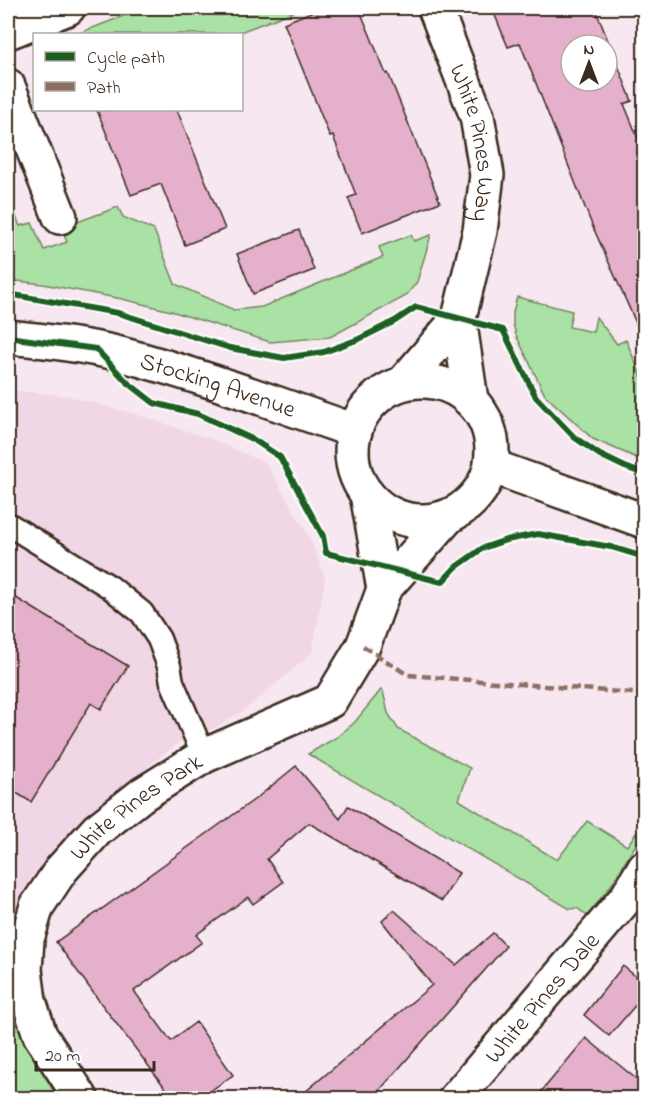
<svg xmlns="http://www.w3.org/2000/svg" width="652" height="1106" viewBox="0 0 652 1106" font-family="'Indie Flower',sans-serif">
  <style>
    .built { fill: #f1d6e5 }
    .green { fill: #aae1a4; stroke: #728661; stroke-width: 1.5 }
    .building { fill: #e4b0cc; stroke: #3b2a1e; stroke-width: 1.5; fill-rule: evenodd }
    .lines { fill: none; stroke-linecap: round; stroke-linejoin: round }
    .service-casing { stroke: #3b2a1e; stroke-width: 27 }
    .minor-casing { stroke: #3b2a1e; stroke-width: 38 }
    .tertiary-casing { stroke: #3b2a1e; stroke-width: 38 }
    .service { stroke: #fff; stroke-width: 22 }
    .minor { stroke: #fff; stroke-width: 33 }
    .tertiary { stroke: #fff; stroke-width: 33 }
    .quiet { stroke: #8d6e63; stroke-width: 4.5; stroke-dasharray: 9 4.5; stroke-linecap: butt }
    .cycleway-casing { stroke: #fff; stroke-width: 10 }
    .cycleway { stroke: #1b5e20; stroke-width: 6 }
    .labels { text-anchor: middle; stroke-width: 5; stroke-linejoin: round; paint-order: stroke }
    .street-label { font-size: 24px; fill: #3b2a1e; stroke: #fff }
  </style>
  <rect width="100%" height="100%" fill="#f7e7f0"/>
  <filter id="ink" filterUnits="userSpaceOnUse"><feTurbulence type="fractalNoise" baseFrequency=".0167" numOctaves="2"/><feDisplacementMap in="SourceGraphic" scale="12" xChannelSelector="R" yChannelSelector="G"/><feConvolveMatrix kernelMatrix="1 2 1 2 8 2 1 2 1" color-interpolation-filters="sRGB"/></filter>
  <g filter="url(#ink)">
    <path class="built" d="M 8,390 L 69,396 L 141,416 L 211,439 L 266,463 L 311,540 L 325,579 L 312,653 L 247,708 L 217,727 L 178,743 L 136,776 L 79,829 L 54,857 L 8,927 Z"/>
    <path class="green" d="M 144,8 L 303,8 L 235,34 L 77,34 Z
      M 8,197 L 20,226 L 32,223 L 44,250 L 67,242 L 61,228 L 118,207 L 123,217 L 154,230 L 175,284 L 234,310 L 262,307 L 383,257 L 379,247 L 411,235 L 414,241 L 431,235 L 417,282 L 406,296 L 330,337 L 270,342 L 171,311 L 122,299 L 43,284 L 8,280 Z
      M 517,297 L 572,311 L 569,327 L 593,332 L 596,317 L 617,344 L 626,340 L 644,383 L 644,461 L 593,439 L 545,395 L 516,335 L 513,324 L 513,312 Z
      M 381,690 L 383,691 L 388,713 L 398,729 L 470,768 L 459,800 L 557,860 L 587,821 L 627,846 L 636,833 L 641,836 L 612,884 L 587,916 L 577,908 L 570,909 L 308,754 L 337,737 L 354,723 Z
      M 8,963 C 10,972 8,982 10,991 C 17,1029 38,1067 58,1098 L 8,1098 Z"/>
    <path class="building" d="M 321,8 L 359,8 L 386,74 L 388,73 L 440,202 L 362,233 L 348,198 L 356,195 L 333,136 L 330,137 L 284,23 Z
      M 492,8 L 595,8 L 632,101 L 624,104 L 645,155 L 645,343 L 592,225 L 520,43 L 508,47 ZM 571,45 L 607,45 L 607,81 L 571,81 Z
      M 97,110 L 177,110 L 225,229 L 185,245 L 161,184 L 131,195 Z
      M 299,230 L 314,270 L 253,294 L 237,254 Z
      M 8,593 L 128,666 L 101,709 L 91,703 L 31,802 L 8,788 Z
      M 296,766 L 340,819 L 348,806 L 459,873 L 442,901 L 309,823 L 267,859 L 283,882 L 253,904 L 248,897 L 196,935 L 202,942 L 134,991 L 171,1041 L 196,1022 L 233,1075 L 200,1098 L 173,1098 L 103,1006 L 56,942 L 258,797 Z
      M 394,910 L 456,965 L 493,933 L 506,946 L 373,1098 L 298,1098 L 432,985 L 382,921 Z
      M 623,966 L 645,984 L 645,994 L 609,1036 L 584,1015 Z
      M 586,1038 L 645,1086 L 645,1098 L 536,1098 Z"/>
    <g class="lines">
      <g class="service-casing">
        <path id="service" d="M 8,524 L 110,587 L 142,613 L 159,639 L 169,666 L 172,682 L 204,756"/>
      </g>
      <g class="minor-casing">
        <g id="minor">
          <path id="s1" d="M 435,8 L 477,116 L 487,175 L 480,231 L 459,318 L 471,400"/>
          <path d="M 8,32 L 68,8"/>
          <path d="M 8,86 L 60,217"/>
          <path d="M 404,382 L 459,318"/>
          <path d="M 367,494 L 384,589 L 449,516"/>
          <path id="s2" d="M 81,1098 L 40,1035 L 29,1001 L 25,970 L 27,939 L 37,906 L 61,870 L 97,830 L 143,794 L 204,756 L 330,701 L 363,646 L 384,589"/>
          <path id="s3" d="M 456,1098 L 627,897 L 644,868"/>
        </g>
      </g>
      <g class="tertiary-casing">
        <g id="tertiary">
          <path id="s4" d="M 8,337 C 45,341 84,345 120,354 C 200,375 277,404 355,431"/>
          <circle cx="422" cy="451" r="70"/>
          <path d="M 491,466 L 644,521"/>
        </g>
      </g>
      <use href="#service" class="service"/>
      <use href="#minor" class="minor"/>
      <use href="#tertiary" class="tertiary"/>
      <path class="quiet" d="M 363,646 L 408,675 L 644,694"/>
      <g class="cycleway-casing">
        <path id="cycleway" d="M 8,294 L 118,313 L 230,348 L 284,358 L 324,352 L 359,339 L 395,321 L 416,307 L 503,330 L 536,397 L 574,437 L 600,455 L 625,467 L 644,474
          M 8,337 L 96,349 L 127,382 L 154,403 L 198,414 L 254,440 L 280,457 L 323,536 L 326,553 L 442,582 L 456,567 L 483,548 L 506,540 L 538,534 L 611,547 L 644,557"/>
      </g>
      <use href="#cycleway" class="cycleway"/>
    </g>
  </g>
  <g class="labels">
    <g class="street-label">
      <text dy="8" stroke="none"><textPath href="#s1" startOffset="142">White Pines Way</textPath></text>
      <text dy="8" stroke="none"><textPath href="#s4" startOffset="216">Stocking Avenue</textPath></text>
      <text dy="8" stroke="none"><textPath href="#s2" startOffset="350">White Pines Park</textPath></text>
      <text dy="8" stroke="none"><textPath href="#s3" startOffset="132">White Pines Dale</textPath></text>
    </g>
  </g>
  <rect width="652" height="1106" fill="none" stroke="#fff" stroke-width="30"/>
  <rect x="15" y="15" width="622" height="1076" fill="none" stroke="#3b2a1e" stroke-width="2" filter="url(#ink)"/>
  <rect x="33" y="33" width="210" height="78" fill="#ffffff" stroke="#b1aaa5" stroke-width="1.5"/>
  <rect x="45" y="52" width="30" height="9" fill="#1b5e20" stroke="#b1aaa5" stroke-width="1.5"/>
  <text x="87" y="63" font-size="18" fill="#3b2a1e">Cycle path</text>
  <rect x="45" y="82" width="30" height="9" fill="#8d6e63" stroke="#b1aaa5" stroke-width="1.5"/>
  <text x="87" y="93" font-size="18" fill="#3b2a1e">Path</text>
  <g transform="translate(589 63)"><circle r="28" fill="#ffffff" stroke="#b1aaa5" stroke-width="1.5"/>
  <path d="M0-4.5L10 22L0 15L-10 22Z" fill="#3b2a1e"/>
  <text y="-9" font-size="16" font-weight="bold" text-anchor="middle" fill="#3b2a1e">N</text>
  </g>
  <path d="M36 1061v9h118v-9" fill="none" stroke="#3b2a1e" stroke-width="3"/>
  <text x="45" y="1061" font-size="18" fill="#3b2a1e" stroke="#ffffff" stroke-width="4.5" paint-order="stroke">20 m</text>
</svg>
